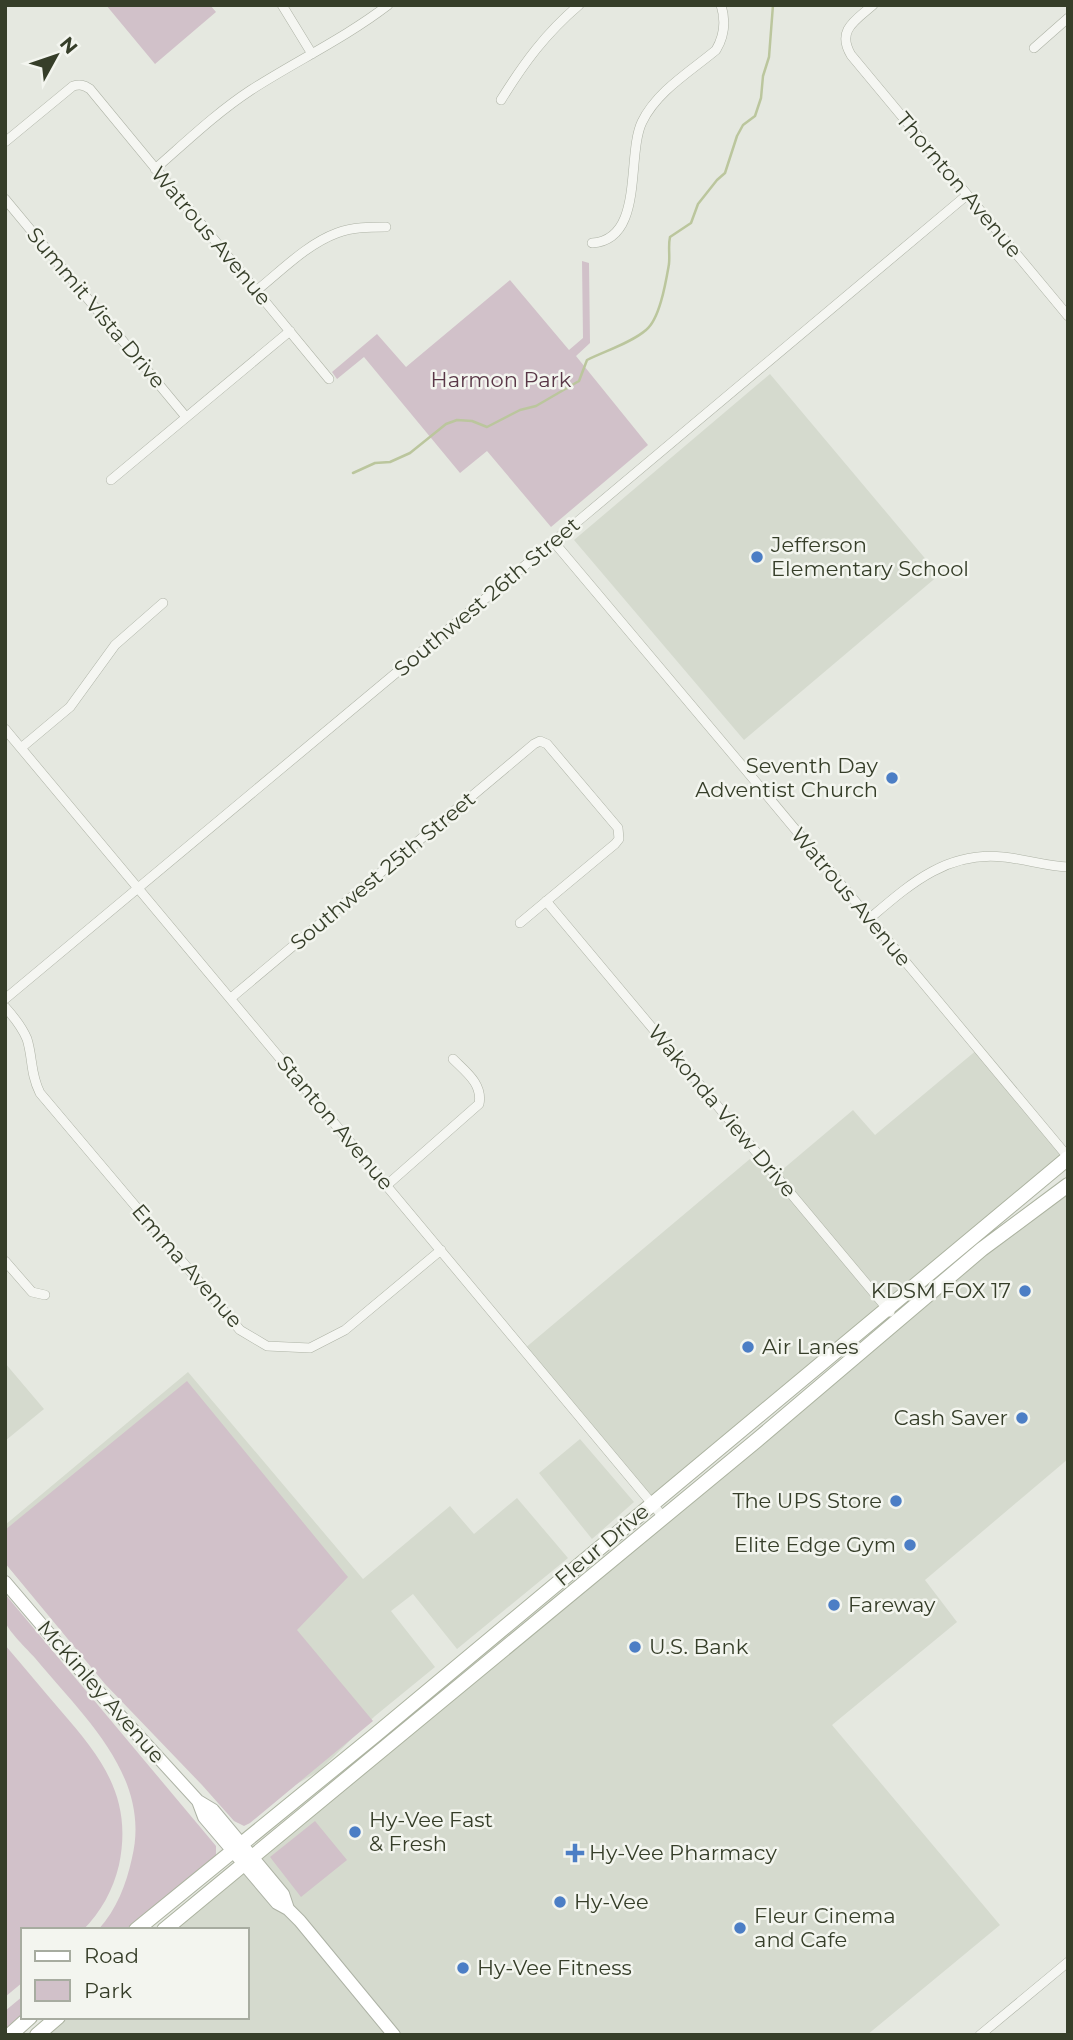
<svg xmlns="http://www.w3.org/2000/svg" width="1073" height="2040" viewBox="0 0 1073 2040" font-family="Montserrat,sans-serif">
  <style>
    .built { fill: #d5dace }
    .green { fill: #d1c1c9 }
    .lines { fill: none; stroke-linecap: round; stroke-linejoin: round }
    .stream { stroke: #bbc69d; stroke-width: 2.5 }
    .minor-casing { stroke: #adb2a5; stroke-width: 10 }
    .secondary-casing { stroke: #adb2a5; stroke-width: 14 }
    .primary-casing { stroke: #acb3a0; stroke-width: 16 }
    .minor { stroke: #f5f6f2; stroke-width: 9 }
    .secondary { stroke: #fff; stroke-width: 12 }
    .primary { stroke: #fff; stroke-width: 14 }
    .poi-dot { fill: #4c7ec5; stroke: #f3f5ef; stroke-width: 2.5 }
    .labels { text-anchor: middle; stroke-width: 5; stroke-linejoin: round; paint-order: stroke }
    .street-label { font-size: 21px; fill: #363e29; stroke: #f3f5ef }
    .park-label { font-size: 21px; fill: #593747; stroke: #f3f5ef }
    .poi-label { font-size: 21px; fill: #363e29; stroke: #f3f5ef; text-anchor: start }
  </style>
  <rect width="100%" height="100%" fill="#e5e8e0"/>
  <path class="built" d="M 770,374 L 939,575 L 744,740 L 574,540 Z
    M 978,1049 L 1068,1157 L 652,1503 L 524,1349 L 757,1153 L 776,1175 L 853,1110 L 875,1135 Z
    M 1068,1185 L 1068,1459 L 925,1580 L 957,1622 L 832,1725 L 1000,1925 L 867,2035 L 37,2035 L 58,2017 L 247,2017 L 247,1930 L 164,1930 Z
    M 5,1363 L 44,1409 L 5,1441 Z
    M 188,1372 L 363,1579 L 450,1506 L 474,1534 L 517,1498 L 568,1558 L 457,1649 L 413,1594 L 391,1611 L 435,1667 L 375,1716 L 319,1771 L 295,1785 L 107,1682 L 5,1563 L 5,1525 Z
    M 580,1439 L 634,1502 L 592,1539 L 539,1473 Z"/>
  <path class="green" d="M 106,5 L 210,5 L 216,12 L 155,64 Z
    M 582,261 L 589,263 L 590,343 L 576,356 L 648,445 L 551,527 L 487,451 L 460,473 L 364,357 L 337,379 L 332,372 L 377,334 L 406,367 L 510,280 L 569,350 L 583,338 Z
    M 187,1381 L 348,1577 L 297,1630 L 373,1721 L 250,1823 L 244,1826 L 234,1821 L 202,1785 L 105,1684 L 5,1563 L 5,1530 Z
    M 5,1594 L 216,1846 L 216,1855 L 213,1860 L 125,1930 L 98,1930 C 117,1909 126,1885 132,1858 C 152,1776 82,1715 35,1658 C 28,1650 7,1630 5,1621 C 3,1613 5,1602 5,1594 Z
    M 5,1645 C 24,1667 42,1689 61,1711 C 102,1758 133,1798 119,1865 C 113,1890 101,1912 83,1930 L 23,1930 L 23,1982 L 5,1997 Z
    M 315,1821 L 347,1860 L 301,1897 L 270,1857 Z
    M 23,1996 L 23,2016 L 5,2029 L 5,2011 Z"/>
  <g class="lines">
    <path class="stream" d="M 353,473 L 375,463 L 390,462 L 410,453 L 446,424 L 457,420 L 472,421 L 487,427 L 520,410 L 536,406 L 579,381 L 587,360 C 605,351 631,343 646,330 C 660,319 666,281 669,264 C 670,254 668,246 670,237 L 691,223 L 698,204 L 717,180 L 725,173 L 737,136 L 743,125 L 755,116 L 761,98 L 763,76 L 769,57 L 773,5"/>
    <g class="minor-casing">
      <path id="minor" d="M 282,5 L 312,54
        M 873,5 C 856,20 836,30 851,55 L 1068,316
        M 1034,48 L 1068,18
        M 501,100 C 524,63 545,34 579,5
        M 5,142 L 73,86 C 80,84 84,85 90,89 L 329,379
        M 155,169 C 186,142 216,113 251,90 C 296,61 345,38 388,5
        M 5,199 L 186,417
        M 592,243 C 645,240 626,155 642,122 C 657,91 691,71 716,50 C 725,35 726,21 721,5
        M 256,291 C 281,271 307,244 337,233 C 353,227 370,227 386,227
        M 111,480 L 290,331
        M 553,541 L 750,775 L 1068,1157
        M 5,729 L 664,1518
        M 21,748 L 70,707 L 115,645 L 163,603
        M 546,901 L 890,1312
        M 869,919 C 909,885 946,851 1003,857 C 1025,859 1046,866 1068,867
        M 231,998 L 534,744 L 540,741 L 547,744 L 618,828 L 619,839 L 615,844 L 520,923
        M 5,999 L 583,517 L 967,195
        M 5,1007 C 14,1017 22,1027 27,1039 C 33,1058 30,1073 40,1093 L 240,1330 L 267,1346 L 310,1348 L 345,1330 L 441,1250
        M 387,1185 L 479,1104 C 483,1084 466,1072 453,1059
        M 5,1261 L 32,1292 L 45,1295
        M 980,2035 L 1068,1962"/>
    </g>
    <g class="secondary-casing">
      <path id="secondary" d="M 5,1582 L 104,1698 L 198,1801 L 213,1810 L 283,1894 L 288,1909
        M 198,1801 L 204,1817 L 277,1903 L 288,1909 L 300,1921 L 394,2035"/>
    </g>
    <g class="primary-casing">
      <path id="primary" d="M 136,1930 L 374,1736 L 1068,1158
        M 164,1930 L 757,1440 L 982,1249 L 1068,1185
        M 10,2035 L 30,2017
        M 37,2035 L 58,2017"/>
    </g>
    <use href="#minor" class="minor"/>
    <use href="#secondary" class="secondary"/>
    <use href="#primary" class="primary"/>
  </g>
  <g class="poi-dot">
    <circle cx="757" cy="557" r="7"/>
    <circle cx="892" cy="778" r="7"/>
    <circle cx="1025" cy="1291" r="7"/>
    <circle cx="748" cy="1347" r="7"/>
    <circle cx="1022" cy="1418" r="7"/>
    <circle cx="896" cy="1501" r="7"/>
    <circle cx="910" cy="1545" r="7"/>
    <circle cx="834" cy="1605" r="7"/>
    <circle cx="635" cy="1647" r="7"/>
    <circle cx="355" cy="1832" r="7"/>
    <path d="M571.5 1842.5h7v7h7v7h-7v7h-7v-7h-7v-7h7z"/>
    <circle cx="560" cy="1902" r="7"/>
    <circle cx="740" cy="1928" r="7"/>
    <circle cx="463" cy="1968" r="7"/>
  </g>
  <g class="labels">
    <g class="street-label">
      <text transform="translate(959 185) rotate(50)" y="7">Thornton Avenue</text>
      <text transform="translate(211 236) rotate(50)" y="7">Watrous Avenue</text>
      <text transform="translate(96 308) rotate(50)" y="7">Summit Vista Drive</text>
      <text transform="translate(487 597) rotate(-40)" y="7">Southwest 26th Street</text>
      <text transform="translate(383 871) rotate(-40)" y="7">Southwest 25th Street</text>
      <text transform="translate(851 897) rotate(50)" y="7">Watrous Avenue</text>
      <text transform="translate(722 1111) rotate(50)" y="7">Wakonda View Drive</text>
      <text transform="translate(335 1123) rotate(50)" y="7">Stanton Avenue</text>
      <text transform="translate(187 1266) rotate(49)" y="7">Emma Avenue</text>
      <text transform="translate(602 1545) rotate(-40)" y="7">Fleur Drive</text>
      <text transform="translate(101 1692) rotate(49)" y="7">McKinley Avenue</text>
    </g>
    <g class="park-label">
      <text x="501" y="387">Harmon Park</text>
    </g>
    <g class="poi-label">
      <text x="771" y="552">Jefferson<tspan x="771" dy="24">Elementary School</tspan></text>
      <text x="878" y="773" text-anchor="end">Seventh Day<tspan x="878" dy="24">Adventist Church</tspan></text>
      <text x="1011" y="1298" text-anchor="end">KDSM FOX 17</text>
      <text x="762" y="1354">Air Lanes</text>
      <text x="1008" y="1425" text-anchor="end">Cash Saver</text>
      <text x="882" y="1508" text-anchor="end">The UPS Store</text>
      <text x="896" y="1552" text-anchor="end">Elite Edge Gym</text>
      <text x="848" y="1612">Fareway</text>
      <text x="649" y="1654">U.S. Bank</text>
      <text x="369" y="1827">Hy-Vee Fast<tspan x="369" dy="24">&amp; Fresh</tspan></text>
      <text x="589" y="1860">Hy-Vee Pharmacy</text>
      <text x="574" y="1909">Hy-Vee</text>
      <text x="754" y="1923">Fleur Cinema<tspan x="754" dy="24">and Cafe</tspan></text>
      <text x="477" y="1975">Hy-Vee Fitness</text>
    </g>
  </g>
  <rect width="1073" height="2040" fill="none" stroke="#363e29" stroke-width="14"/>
  <rect x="21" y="1928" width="228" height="91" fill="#f3f5ef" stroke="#a7aca0" stroke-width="2"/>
  <rect x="35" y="1951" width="35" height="10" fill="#ffffff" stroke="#a7aca0" stroke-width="2"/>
  <text x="84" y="1963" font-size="21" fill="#363e29">Road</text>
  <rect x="35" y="1980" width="35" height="21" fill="#d1c1c9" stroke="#a7aca0" stroke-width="2"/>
  <text x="84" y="1998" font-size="21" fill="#363e29">Park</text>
  <g transform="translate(56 56) rotate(50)" stroke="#f3f5ef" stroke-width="5" paint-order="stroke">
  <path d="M0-5L12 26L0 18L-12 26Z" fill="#363e29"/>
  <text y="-10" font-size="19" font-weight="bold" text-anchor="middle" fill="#363e29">N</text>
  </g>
</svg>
